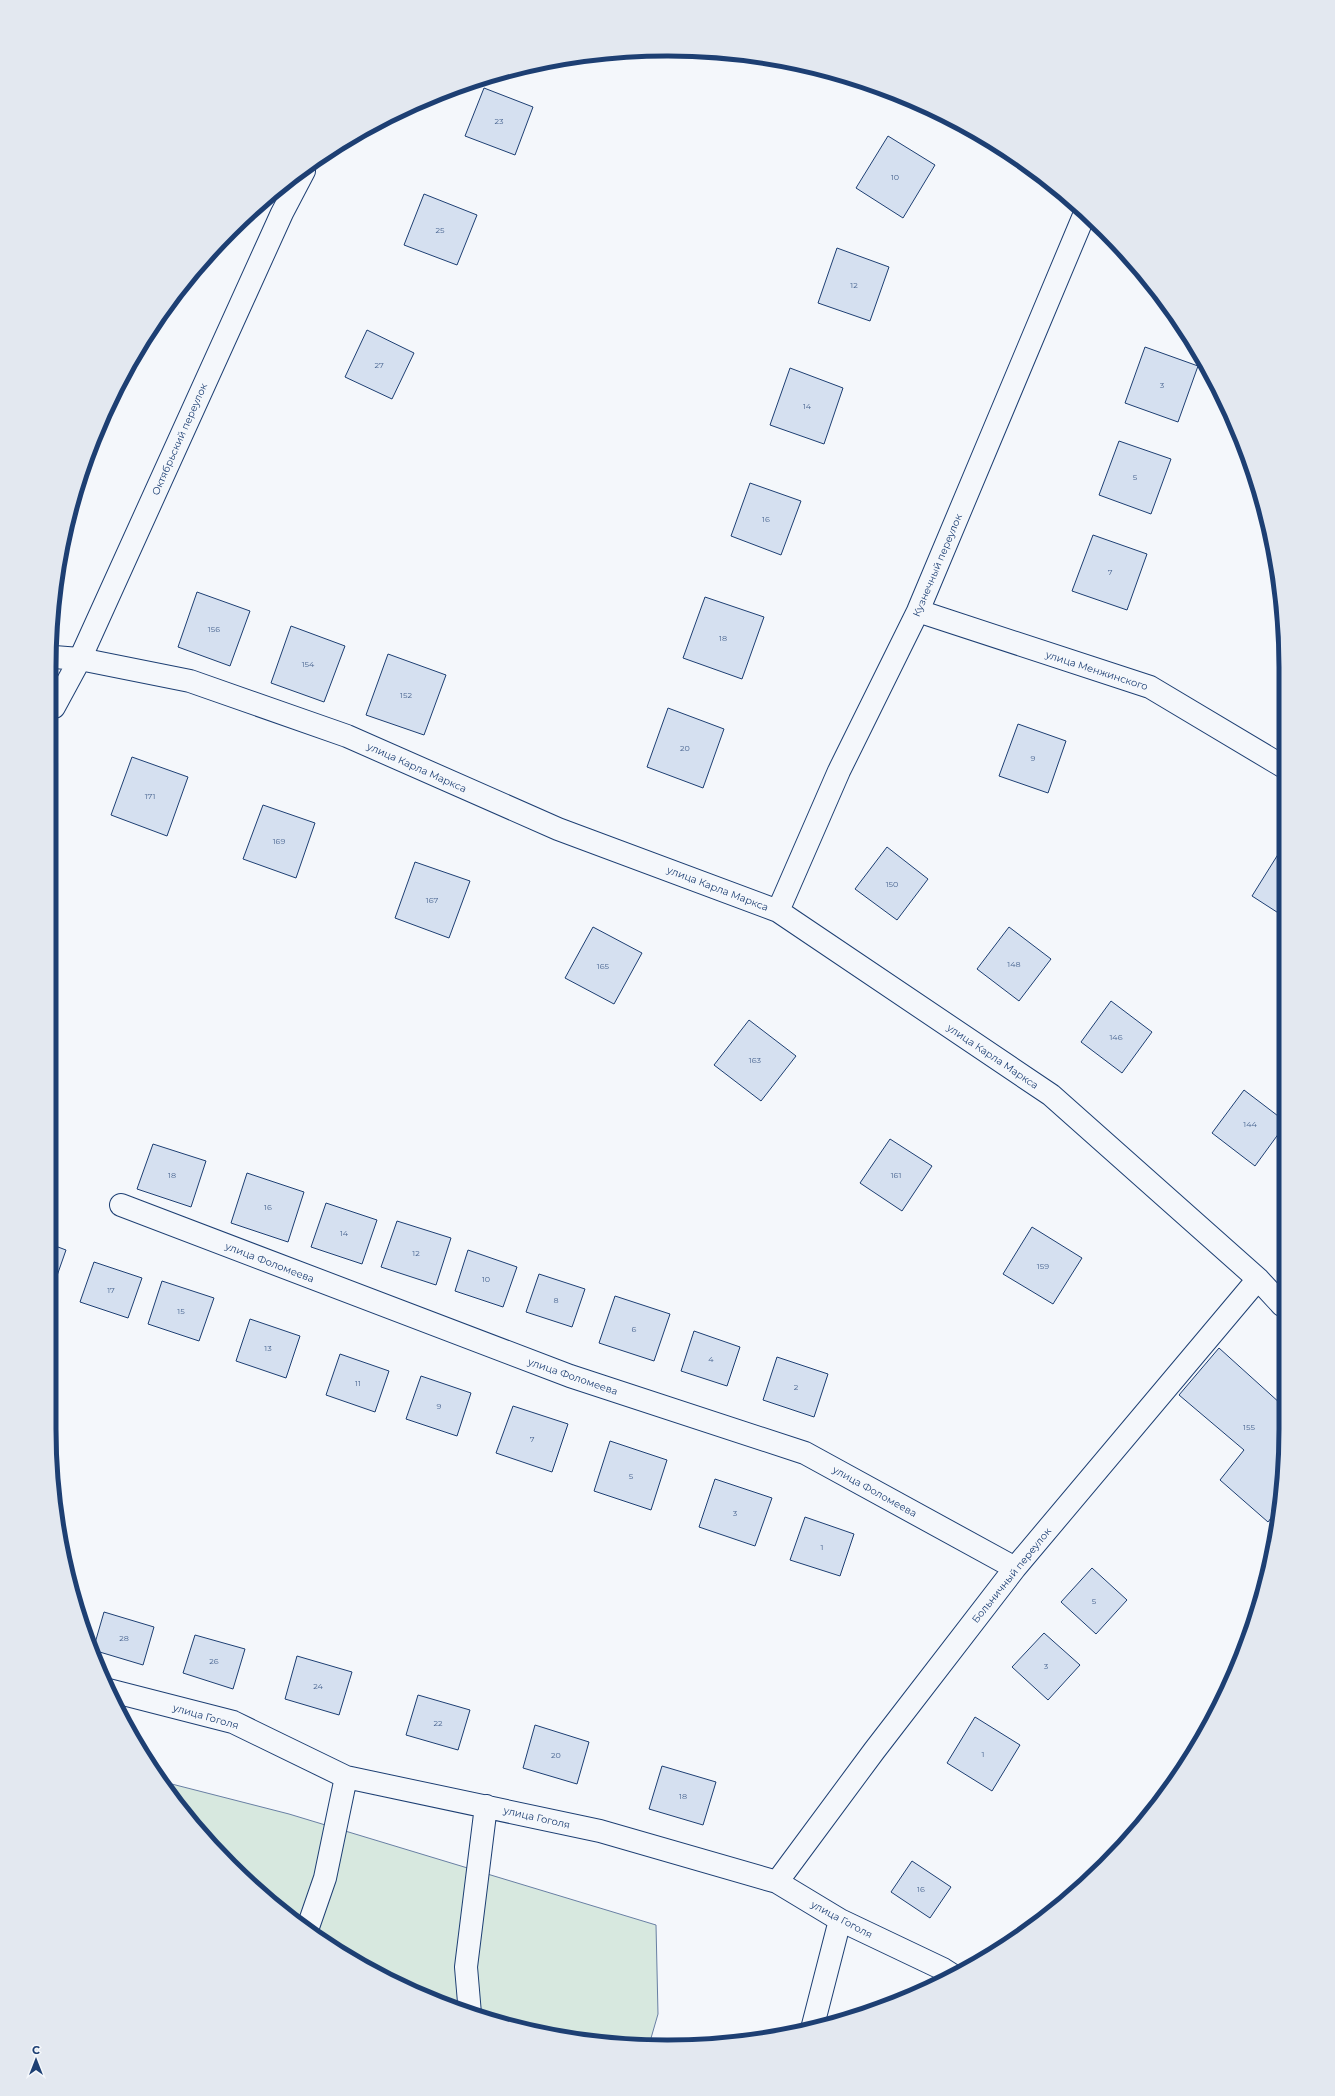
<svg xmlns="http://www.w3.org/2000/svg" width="1335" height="2096" viewBox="0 0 1335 2096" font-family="Montserrat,sans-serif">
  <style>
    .green { fill: #d7e8df; stroke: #687fa3 }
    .building { fill: #d5e0f0; stroke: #1d3f73 }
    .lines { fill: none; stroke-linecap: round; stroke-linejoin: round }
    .minor-casing { stroke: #1d3f73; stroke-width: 24 }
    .minor { stroke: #f4f7fb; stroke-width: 22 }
    .labels { text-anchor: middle; stroke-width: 3; stroke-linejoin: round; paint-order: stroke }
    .number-label { font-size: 8px; fill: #4b6792 }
    .street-label { font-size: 10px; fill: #1d3f73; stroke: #f4f7fb }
    .rim { fill: none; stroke: #1d3f73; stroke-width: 5 }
  </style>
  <rect width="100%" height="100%" fill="#f4f7fb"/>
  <path class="green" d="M 160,1781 L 289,1814 L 656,1925 L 658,2014 L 649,2045 L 547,2035 L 468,2014 L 358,1964 L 291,1919 L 203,1836 Z"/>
  <path class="building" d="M 484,88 L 533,107 L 515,155 L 465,136 Z
    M 888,136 L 935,165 L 903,218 L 856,188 Z
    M 424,194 L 477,215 L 457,265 L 404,245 Z
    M 837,248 L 889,267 L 870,321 L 818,303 Z
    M 367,330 L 414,353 L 392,399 L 345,377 Z
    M 1145,347 L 1198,366 L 1178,422 L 1125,403 Z
    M 790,368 L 843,388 L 824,444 L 770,425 Z
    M 1119,441 L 1171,459 L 1151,514 L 1099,495 Z
    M 750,483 L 801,501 L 781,555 L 731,536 Z
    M 1093,535 L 1147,554 L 1127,610 L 1072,591 Z
    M 197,592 L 250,611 L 230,666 L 178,647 Z
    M 705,597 L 764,617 L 742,679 L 683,658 Z
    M 291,626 L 345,646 L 324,702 L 271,683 Z
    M 388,654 L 446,675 L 424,735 L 366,715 Z
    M 668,708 L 724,729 L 703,788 L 647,767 Z
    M 1018,724 L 1066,741 L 1048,793 L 999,776 Z
    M 132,757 L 188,777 L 167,836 L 111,815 Z
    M 263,805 L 315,823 L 296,878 L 243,859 Z
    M 887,847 L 928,879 L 897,920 L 855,889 Z
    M 1282,848 L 1284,849 L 1283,916 L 1252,896 Z
    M 415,862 L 470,881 L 449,938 L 395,918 Z
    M 593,927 L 642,953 L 614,1004 L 565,978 Z
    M 1009,927 L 1051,959 L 1019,1001 L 977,969 Z
    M 1111,1001 L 1152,1032 L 1122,1073 L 1081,1042 Z
    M 52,1020 L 57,1023 L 51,1037 Z
    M 749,1020 L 796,1056 L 761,1101 L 714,1065 Z
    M 1244,1090 L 1282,1119 L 1282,1129 L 1255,1166 L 1212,1133 Z
    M 890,1139 L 932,1166 L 902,1211 L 860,1183 Z
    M 153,1144 L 206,1161 L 191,1207 L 137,1189 Z
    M 247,1173 L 304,1192 L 288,1242 L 231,1223 Z
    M 326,1203 L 377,1220 L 362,1264 L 311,1247 Z
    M 397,1221 L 451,1238 L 436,1285 L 381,1267 Z
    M 1032,1227 L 1082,1258 L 1053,1304 L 1003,1274 Z
    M 50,1244 L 66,1250 L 52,1290 L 50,1290 Z
    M 468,1250 L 517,1267 L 503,1307 L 455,1291 Z
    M 94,1262 L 142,1278 L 128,1318 L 80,1302 Z
    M 539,1274 L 585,1289 L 572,1327 L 526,1312 Z
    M 162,1281 L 214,1298 L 199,1341 L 148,1324 Z
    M 615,1296 L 670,1314 L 654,1361 L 599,1343 Z
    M 250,1319 L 300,1336 L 286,1378 L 236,1361 Z
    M 694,1331 L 740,1347 L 727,1386 L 681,1371 Z
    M 1219,1348 L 1281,1404 L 1281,1505 L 1268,1522 L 1220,1480 L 1244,1450 L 1179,1395 Z
    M 340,1354 L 389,1371 L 375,1412 L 326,1395 Z
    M 777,1357 L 828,1374 L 814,1417 L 763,1400 Z
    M 421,1376 L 471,1393 L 457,1436 L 406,1419 Z
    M 513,1406 L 568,1424 L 552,1472 L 496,1453 Z
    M 610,1441 L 667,1460 L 651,1510 L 594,1491 Z
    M 715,1479 L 772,1498 L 755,1546 L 699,1527 Z
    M 805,1517 L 854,1534 L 840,1576 L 790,1560 Z
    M 1092,1568 L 1127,1600 L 1096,1634 L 1061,1602 Z
    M 104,1612 L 154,1627 L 143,1665 L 93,1650 Z
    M 1044,1633 L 1080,1665 L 1048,1700 L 1012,1667 Z
    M 195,1635 L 245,1649 L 233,1689 L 183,1673 Z
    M 297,1656 L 352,1672 L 339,1715 L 285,1699 Z
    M 418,1695 L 470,1710 L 458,1750 L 406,1735 Z
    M 975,1717 L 1020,1745 L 992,1791 L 947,1763 Z
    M 535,1725 L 589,1742 L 577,1784 L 523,1768 Z
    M 662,1766 L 716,1782 L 703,1825 L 649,1809 Z
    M 912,1861 L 951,1887 L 930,1918 L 891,1892 Z"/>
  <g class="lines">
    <g class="minor-casing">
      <path id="minor" d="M 918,611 L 1150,687 L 1284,767
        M 54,657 L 80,659 L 190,681 L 347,736 L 558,829 L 778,911 L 1051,1095 L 1258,1279 L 1282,1305
        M 54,707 L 80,659 L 282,213 L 304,171
        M 778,911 L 839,771 L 918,611 L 1085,213
        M 121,1205 L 570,1376 L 805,1453 L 1015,1568
        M 108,1690 L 233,1722 L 346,1777 L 600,1831 L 777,1882 L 840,1920 L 943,1969 L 954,1976
        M 777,1882 L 874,1751 L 1015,1568 L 1258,1279
        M 307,1930 L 325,1878 L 346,1777
        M 470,2014 L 466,1967 L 486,1806
        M 812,2029 L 840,1920"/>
    </g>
    <use href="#minor" class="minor"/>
  </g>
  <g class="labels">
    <g class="number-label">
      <text x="499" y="124">23</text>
      <text x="895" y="180">10</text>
      <text x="440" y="233">25</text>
      <text x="854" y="288">12</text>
      <text x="379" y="368">27</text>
      <text x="1162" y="388">3</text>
      <text x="807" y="409">14</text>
      <text x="1135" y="480">5</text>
      <text x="766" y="522">16</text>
      <text x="1110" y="575">7</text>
      <text x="214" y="632">156</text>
      <text x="723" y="641">18</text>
      <text x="308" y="667">154</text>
      <text x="406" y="698">152</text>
      <text x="685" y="751">20</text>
      <text x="1033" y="761">9</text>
      <text x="150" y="799">171</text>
      <text x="279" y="844">169</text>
      <text x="892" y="887">150</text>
      <text x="432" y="903">167</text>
      <text x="1014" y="967">148</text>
      <text x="603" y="969">165</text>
      <text x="1116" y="1040">146</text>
      <text x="755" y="1063">163</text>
      <text x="1250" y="1127">144</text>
      <text x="172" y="1178">18</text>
      <text x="896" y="1178">161</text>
      <text x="268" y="1210">16</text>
      <text x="344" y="1236">14</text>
      <text x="416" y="1256">12</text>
      <text x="1043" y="1269">159</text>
      <text x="486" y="1282">10</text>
      <text x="111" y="1293">17</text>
      <text x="556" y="1303">8</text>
      <text x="181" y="1314">15</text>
      <text x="634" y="1332">6</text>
      <text x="268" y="1351">13</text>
      <text x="711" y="1362">4</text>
      <text x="358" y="1386">11</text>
      <text x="796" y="1390">2</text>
      <text x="439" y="1409">9</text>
      <text x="1249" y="1430">155</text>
      <text x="532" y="1442">7</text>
      <text x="631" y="1479">5</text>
      <text x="735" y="1516">3</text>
      <text x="822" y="1550">1</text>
      <text x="1094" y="1604">5</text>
      <text x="124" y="1641">28</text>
      <text x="214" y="1664">26</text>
      <text x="1046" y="1669">3</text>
      <text x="318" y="1689">24</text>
      <text x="438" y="1726">22</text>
      <text x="983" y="1757">1</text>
      <text x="556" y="1758">20</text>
      <text x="683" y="1799">18</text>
      <text x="921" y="1892">16</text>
    </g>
    <g class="street-label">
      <text transform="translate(179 439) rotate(-66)" y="4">Октябрьский переулок</text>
      <text transform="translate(937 565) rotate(-67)" y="4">Кузнечный переулок</text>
      <text transform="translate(1097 670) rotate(18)" y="4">улица Менжинского</text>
      <text transform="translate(417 767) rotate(24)" y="4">улица Карла Маркса</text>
      <text transform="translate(718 888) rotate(21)" y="4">улица Карла Маркса</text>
      <text transform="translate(993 1056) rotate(34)" y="4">улица Карла Маркса</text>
      <text transform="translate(270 1262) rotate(21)" y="4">улица Фоломеева</text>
      <text transform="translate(573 1376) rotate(19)" y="4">улица Фоломеева</text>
      <text transform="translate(875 1491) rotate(29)" y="4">улица Фоломеева</text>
      <text transform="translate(1011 1575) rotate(-51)" y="4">Больничный переулок</text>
      <text transform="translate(206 1716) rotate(16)" y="4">улица Гоголя</text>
      <text transform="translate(537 1817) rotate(13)" y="4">улица Гоголя</text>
      <text transform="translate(842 1919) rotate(28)" y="4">улица Гоголя</text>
    </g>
  </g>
  <path d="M0 0H1335V2096H0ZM667 56H668A611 611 0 0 1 1279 667V1429A611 611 0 0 1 668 2040H667A611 611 0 0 1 56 1429V667A611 611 0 0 1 667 56Z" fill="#e3e8f0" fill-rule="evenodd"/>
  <path class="rim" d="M667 56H668A611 611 0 0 1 1279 667V1429A611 611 0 0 1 668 2040H667A611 611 0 0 1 56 1429V667A611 611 0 0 1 667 56Z"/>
  <g transform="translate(36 2060)" stroke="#f4f7fb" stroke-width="3" paint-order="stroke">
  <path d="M0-3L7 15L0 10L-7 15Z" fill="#1d3f73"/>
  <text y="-6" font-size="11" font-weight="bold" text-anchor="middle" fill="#1d3f73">С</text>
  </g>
</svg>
